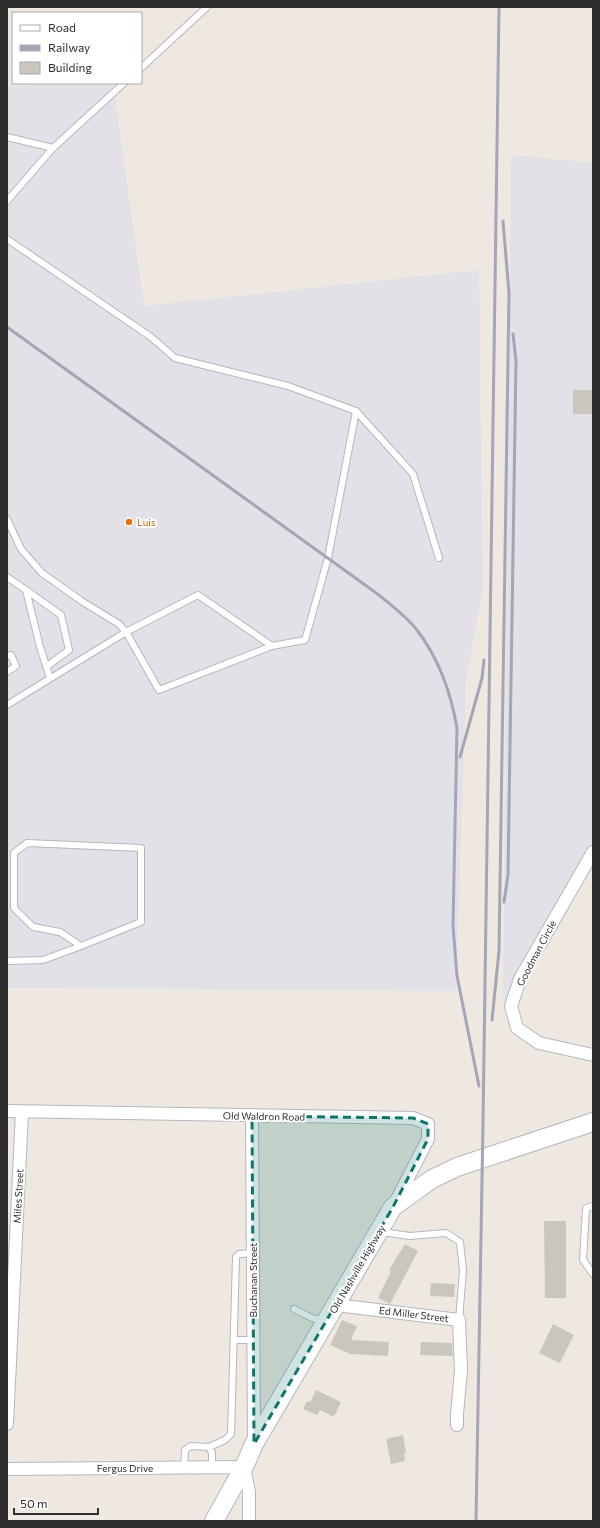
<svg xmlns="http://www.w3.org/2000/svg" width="600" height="1528" viewBox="0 0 600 1528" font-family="Commissioner,sans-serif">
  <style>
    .industrial { fill: #e2e1e7 }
    .building { fill: #cac6bf }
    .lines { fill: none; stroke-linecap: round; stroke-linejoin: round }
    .service-casing { stroke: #b4b7c0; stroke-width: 8 }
    .minor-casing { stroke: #b4b7c0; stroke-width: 14 }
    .secondary-casing { stroke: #b4b7c0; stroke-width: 20 }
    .service { stroke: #fff; stroke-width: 6 }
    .minor { stroke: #fff; stroke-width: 12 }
    .secondary { stroke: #fff; stroke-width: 18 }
    .rail { stroke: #a3a6b7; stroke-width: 3 }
    .marked { fill: #0f766e; fill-opacity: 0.2; stroke: #0f766e; stroke-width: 3; stroke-dasharray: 8 5; stroke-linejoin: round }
    .food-dot { fill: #e8710a; stroke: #fff; stroke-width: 1.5 }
    .labels { text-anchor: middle; stroke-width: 4; stroke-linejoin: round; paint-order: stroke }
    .food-label { font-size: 10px; fill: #c56008; stroke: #fff; text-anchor: start }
    .street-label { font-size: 10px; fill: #2d2d2d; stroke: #fff }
  </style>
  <rect width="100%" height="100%" fill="#eee8e1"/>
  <path class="industrial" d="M 44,83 L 113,83 L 144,306 L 479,270 L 483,587 L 466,680 L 456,991 L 7,988 L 7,88 Z
    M 511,155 L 593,163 L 593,841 L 503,1005 Z"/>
  <path class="building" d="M 573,390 L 593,390 L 593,414 L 573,414 Z
    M 544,1221 L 566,1221 L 566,1298 L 545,1298 Z
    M 405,1244 L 418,1251 L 390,1304 L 378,1298 L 391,1271 L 389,1270 Z
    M 431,1283 L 455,1284 L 454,1297 L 430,1296 Z
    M 342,1320 L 357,1326 L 351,1340 L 389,1342 L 388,1356 L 350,1354 L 330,1345 Z
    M 553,1324 L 574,1335 L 560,1363 L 539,1353 Z
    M 421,1342 L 452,1343 L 453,1356 L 420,1355 Z
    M 316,1390 L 341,1402 L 334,1417 L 320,1410 L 317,1415 L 303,1409 L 307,1401 L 310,1402 Z
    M 403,1435 L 406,1453 L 404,1453 L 405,1461 L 391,1464 L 386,1439 Z"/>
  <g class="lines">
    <g class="service-casing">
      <path id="service" d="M 141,68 L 207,7
        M 7,137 L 53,148 L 7,201
        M 53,148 L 124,83
        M 7,239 L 151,337 L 175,358 L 288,386 L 356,411 L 413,474 L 439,558
        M 7,519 L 21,549 L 42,573 L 83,602 L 119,624 L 126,632 L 7,705
        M 7,577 L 26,590 L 40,647 L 50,678
        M 26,590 L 61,615 L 69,650 L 46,667
        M 272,646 L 198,595 L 126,632 L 159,690 L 272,646 L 305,640 L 328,558 L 356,411
        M 7,656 L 11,655 L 16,666 L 7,672
        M 7,961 L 43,960 L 81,946 L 141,922 L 141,848 L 27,843 L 14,853 L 14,908 L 33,927 L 60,932 L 81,946
        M 593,1206 L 586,1208 L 583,1260 L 593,1274
        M 382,1232 L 410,1236 L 446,1233 L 460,1242 L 463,1270 L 459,1320
        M 294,1309 L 312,1318 L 325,1321
        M 234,1340 L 254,1340
        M 209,1447 L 225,1440 L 231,1434 L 236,1257 L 239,1254 L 253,1253
        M 184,1468 L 185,1450 L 191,1446 L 209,1447 L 212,1453 L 212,1467"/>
    </g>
    <g class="minor-casing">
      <path id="minor" d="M 593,852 L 520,979 L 511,1006 L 517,1028 L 539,1043 L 593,1055
        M 7,1111 L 413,1118 L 428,1124 L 428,1139 L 394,1205
        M 252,1116 L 254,1441
        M 336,1305 L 459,1320 L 461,1370 L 457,1414 L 457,1425
        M 7,1424 L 22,1112
        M 7,1469 L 244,1467 L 249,1492 L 249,1521"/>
    </g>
    <g class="secondary-casing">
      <path id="secondary" d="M 214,1521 L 244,1467 L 254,1444 L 393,1207 L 432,1179 L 457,1167 L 593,1122"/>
    </g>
    <use href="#service" class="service"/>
    <use href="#minor" class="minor"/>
    <use href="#secondary" class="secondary"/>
    <path class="rail" d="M 7,327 L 379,595 C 392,606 406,616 417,630 C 439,659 451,693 457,728 L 453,926 L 457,976 L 479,1086
      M 460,757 L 482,678 L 484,660
      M 504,902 L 508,875 L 516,361 L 513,334
      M 492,1020 L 499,951 L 509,293 L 503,221
      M 476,1521 L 483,1123 L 499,7"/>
  </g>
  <path class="marked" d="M 252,1116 L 413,1118 L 428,1124 L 428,1139 L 393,1207 L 254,1444 Z"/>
  <circle class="food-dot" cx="129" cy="522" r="4"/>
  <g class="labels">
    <g class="food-label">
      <text x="137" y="526">Luis</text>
    </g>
    <g class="street-label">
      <text transform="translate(536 953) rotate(-62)" y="4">Goodman Circle</text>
      <text transform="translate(264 1116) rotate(1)" y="4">Old Waldron Road</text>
      <text transform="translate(18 1196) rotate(-87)" y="4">Miles Street</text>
      <text transform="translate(357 1269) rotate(-60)" y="4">Old Nashville Highway</text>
      <text transform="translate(253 1280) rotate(-90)" y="4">Buchanan Street</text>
      <text transform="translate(414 1314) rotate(7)" y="4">Ed Miller Street</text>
      <text x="125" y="1472">Fergus Drive</text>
    </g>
  </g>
  <rect width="600" height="1528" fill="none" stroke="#2d2d2d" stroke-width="16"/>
  <rect x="12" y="12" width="130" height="72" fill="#ffffff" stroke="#ababab"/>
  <rect x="20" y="25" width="20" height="6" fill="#ffffff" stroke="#ababab"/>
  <text x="48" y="32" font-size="12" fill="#2d2d2d">Road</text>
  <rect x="20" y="45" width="20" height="6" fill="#a3a6b7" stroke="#ababab"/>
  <text x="48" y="52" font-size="12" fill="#2d2d2d">Railway</text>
  <rect x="20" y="62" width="20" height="12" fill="#cac6bf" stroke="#ababab"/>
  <text x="48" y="72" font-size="12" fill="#2d2d2d">Building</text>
  <path d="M14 1508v6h84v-6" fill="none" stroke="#2d2d2d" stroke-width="2"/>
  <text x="20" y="1508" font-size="12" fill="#2d2d2d" stroke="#ffffff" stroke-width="3" paint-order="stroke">50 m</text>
</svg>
